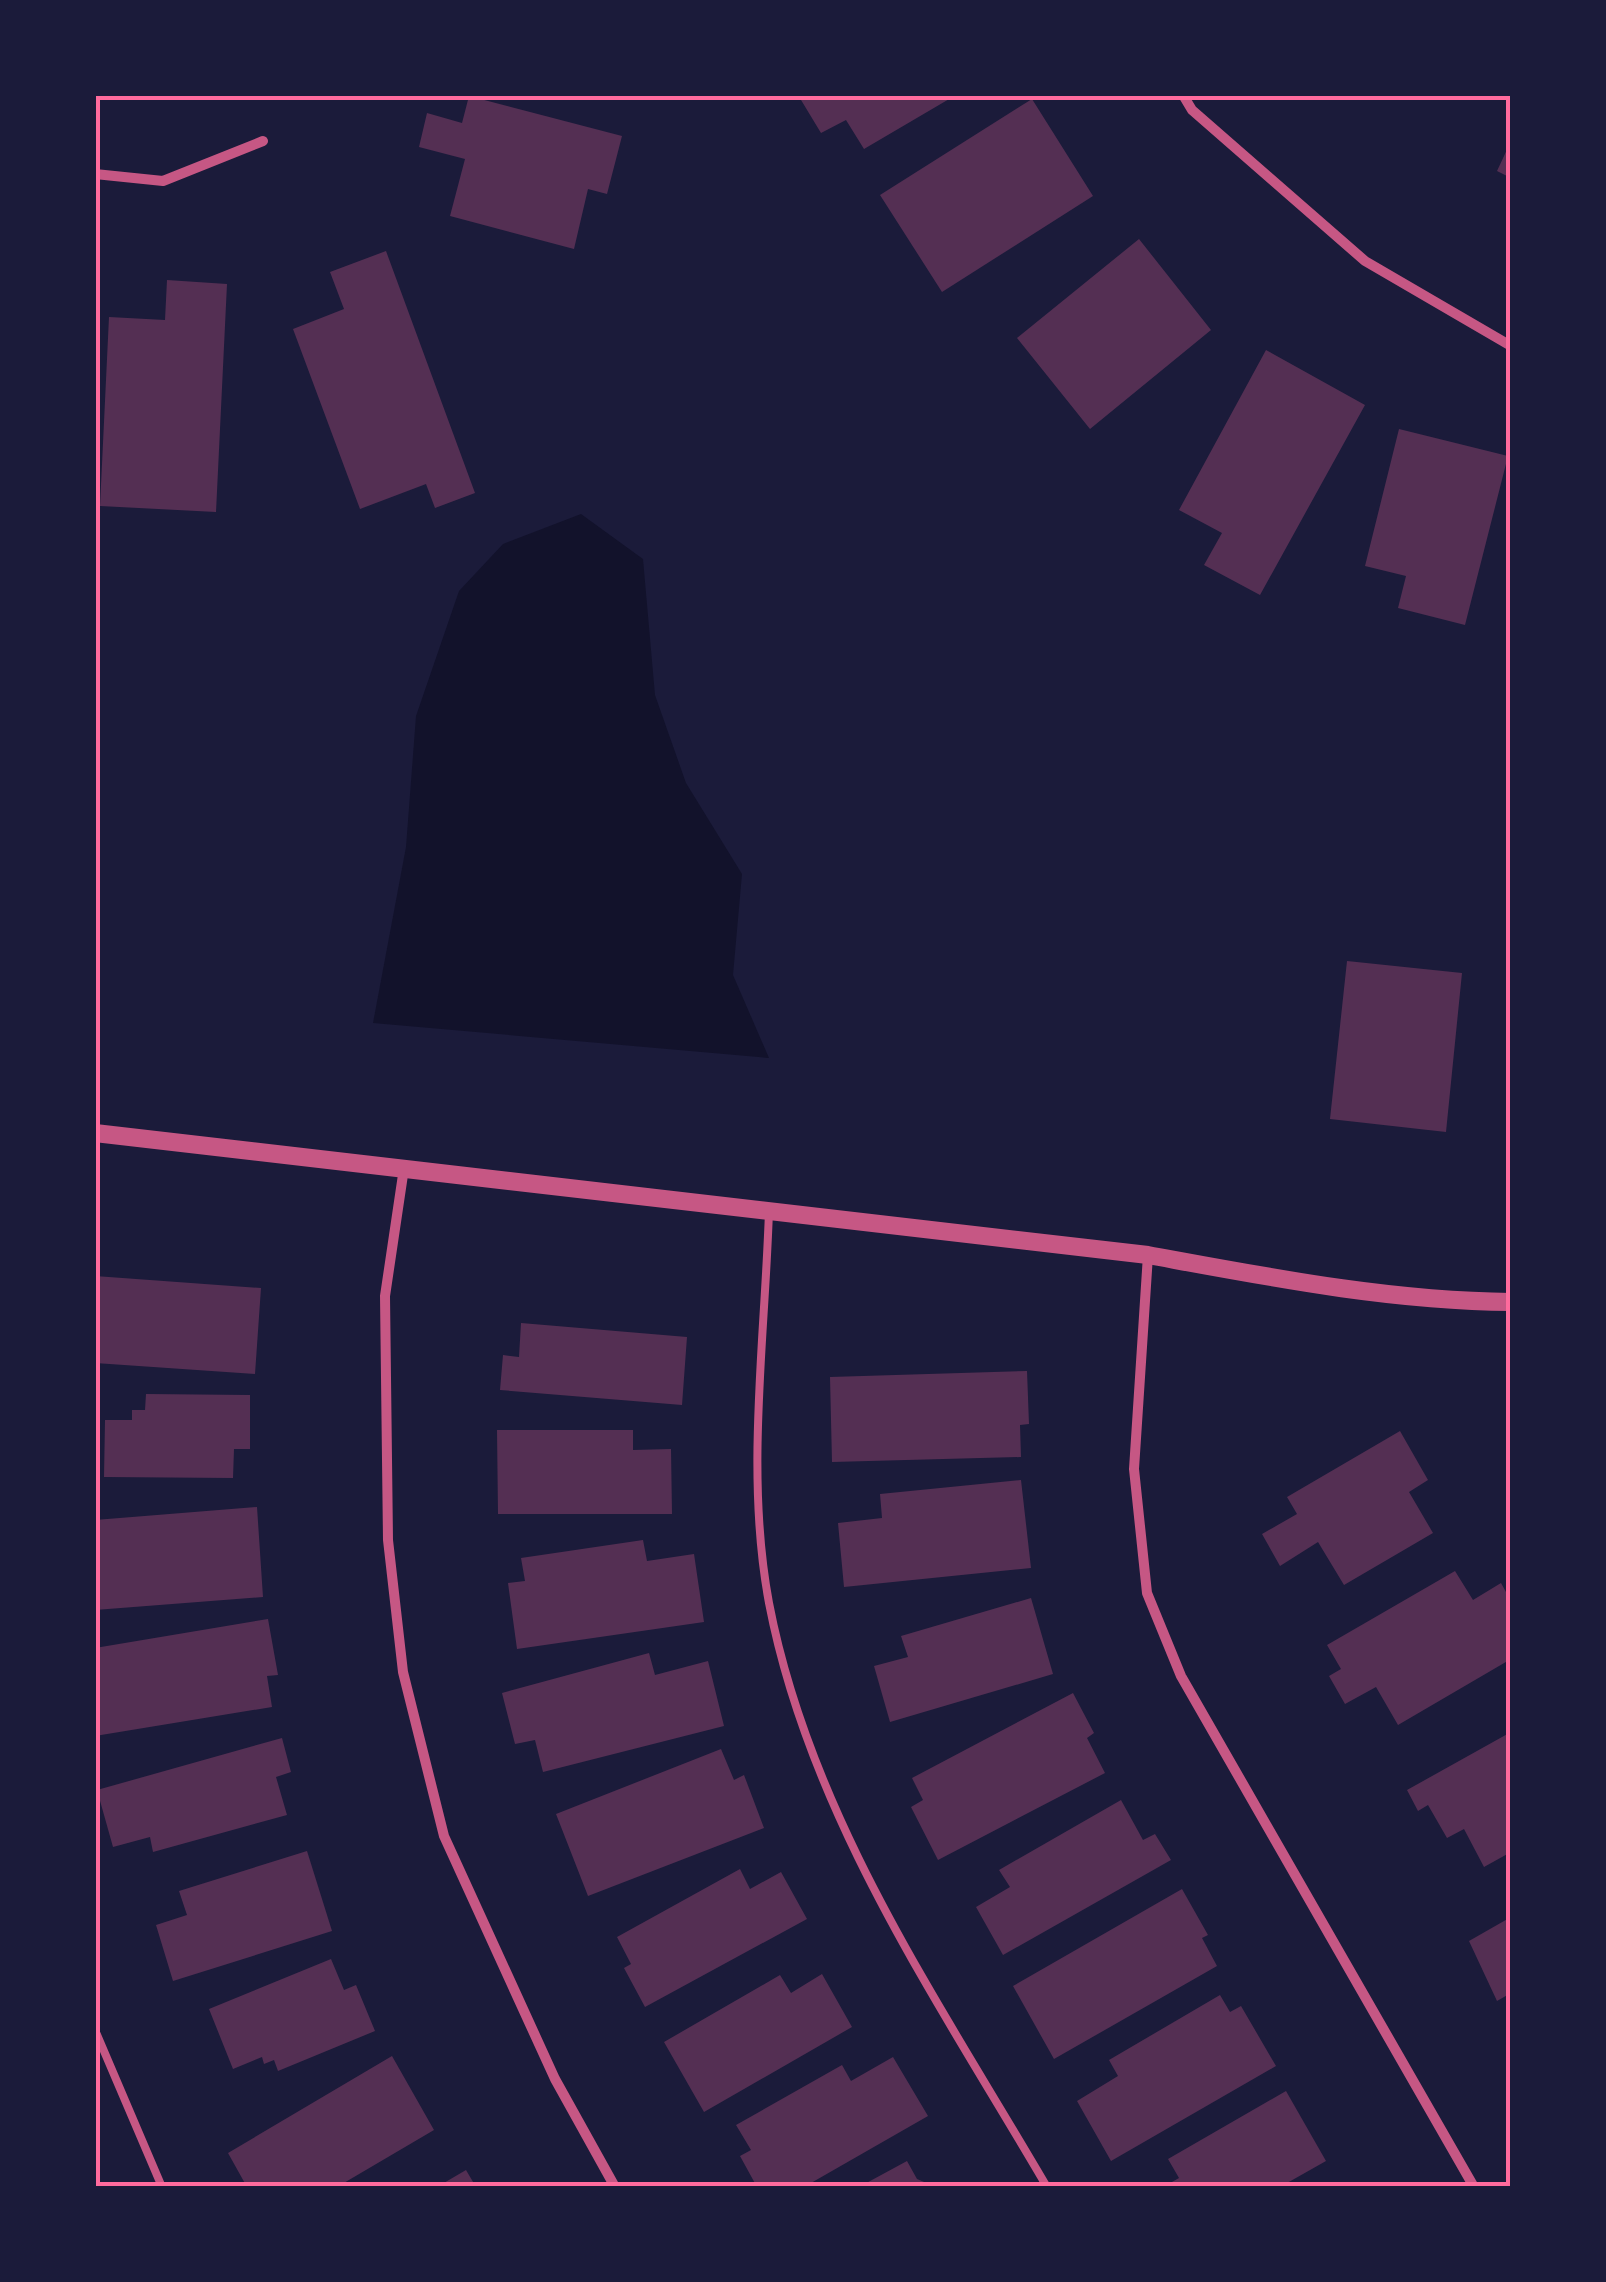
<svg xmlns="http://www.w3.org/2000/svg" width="1606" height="2282" viewBox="0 0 1606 2282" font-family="Manrope,sans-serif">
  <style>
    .water { fill: #12122b }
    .building { fill: #542f53 }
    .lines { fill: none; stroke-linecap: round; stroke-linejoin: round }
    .service { stroke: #c65784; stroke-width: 8 }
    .minor { stroke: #c65784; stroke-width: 10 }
    .tertiary { stroke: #c65784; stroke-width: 18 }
    .neatline { fill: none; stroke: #ff6b9d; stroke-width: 4 }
  </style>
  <rect width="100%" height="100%" fill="#1b1b3a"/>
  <path class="water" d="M 581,514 L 643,559 L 655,695 L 686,783 L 742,874 L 733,975 L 769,1058 L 373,1023 L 406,847 L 416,716 L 459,591 L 503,544 Z"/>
  <path class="building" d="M 798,95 L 956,95 L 864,149 L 846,120 L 821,133 Z
    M 469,96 L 622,136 L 607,194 L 588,189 L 574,249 L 450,216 L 465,159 L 419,147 L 427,113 L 462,123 Z
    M 1032,99 L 1093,196 L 942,292 L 880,195 Z
    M 1511,141 L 1511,178 L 1497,171 Z
    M 1139,239 L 1211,330 L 1090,429 L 1017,338 Z
    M 386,251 L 475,493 L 435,508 L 426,484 L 360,509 L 293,329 L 344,309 L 330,272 Z
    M 167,280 L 227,284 L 216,512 L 100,506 L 109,317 L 165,320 Z
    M 1266,350 L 1365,405 L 1260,595 L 1204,565 L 1222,533 L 1179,510 Z
    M 1399,429 L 1508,456 L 1465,625 L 1398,608 L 1406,576 L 1365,566 Z
    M 1347,961 L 1462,973 L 1446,1132 L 1330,1119 Z
    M 95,1276 L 261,1288 L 255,1374 L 95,1363 Z
    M 521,1323 L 687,1337 L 682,1405 L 500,1390 L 503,1355 L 519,1357 Z
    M 1027,1371 L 1029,1424 L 1020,1425 L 1021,1457 L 832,1462 L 830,1377 Z
    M 146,1394 L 250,1395 L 250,1449 L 234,1449 L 233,1478 L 104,1477 L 105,1420 L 132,1420 L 132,1410 L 145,1410 Z
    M 497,1430 L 633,1430 L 633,1450 L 671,1449 L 672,1514 L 498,1514 Z
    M 1400,1431 L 1428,1480 L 1409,1492 L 1433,1533 L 1344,1585 L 1318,1542 L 1280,1566 L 1262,1534 L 1297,1514 L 1287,1497 Z
    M 1021,1480 L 1031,1568 L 844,1587 L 838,1523 L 882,1518 L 880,1494 Z
    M 257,1507 L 263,1597 L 95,1610 L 95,1520 Z
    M 643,1540 L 647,1561 L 694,1554 L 704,1622 L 517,1649 L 508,1583 L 525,1581 L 521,1558 Z
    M 1455,1571 L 1473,1600 L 1501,1583 L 1511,1601 L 1511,1659 L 1398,1725 L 1376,1687 L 1345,1704 L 1329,1676 L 1341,1669 L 1327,1645 Z
    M 1031,1598 L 1053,1674 L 890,1722 L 874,1666 L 908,1657 L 901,1636 Z
    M 268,1619 L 278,1675 L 267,1676 L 272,1707 L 95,1736 L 95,1648 Z
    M 649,1653 L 655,1675 L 708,1661 L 724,1726 L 543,1772 L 535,1740 L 515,1744 L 502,1693 Z
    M 1073,1693 L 1094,1733 L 1087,1738 L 1105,1773 L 938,1860 L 911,1807 L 923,1800 L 912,1778 Z
    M 1511,1732 L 1511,1852 L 1484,1867 L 1464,1829 L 1447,1838 L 1428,1805 L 1418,1811 L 1407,1790 Z
    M 282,1738 L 291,1772 L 276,1777 L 287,1815 L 153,1852 L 150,1837 L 113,1847 L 97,1790 Z
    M 721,1749 L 734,1780 L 744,1775 L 764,1828 L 588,1896 L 556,1814 Z
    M 1121,1800 L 1143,1840 L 1155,1834 L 1171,1860 L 1003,1955 L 976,1907 L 1010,1887 L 999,1870 Z
    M 307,1851 L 332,1931 L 173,1981 L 156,1925 L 187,1915 L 179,1891 Z
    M 740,1869 L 750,1889 L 781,1872 L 807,1919 L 645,2007 L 624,1968 L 631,1964 L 617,1937 Z
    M 1182,1889 L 1208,1935 L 1202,1938 L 1217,1966 L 1054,2059 L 1013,1986 Z
    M 1511,1917 L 1511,1993 L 1497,2001 L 1469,1941 Z
    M 331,1959 L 344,1990 L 356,1985 L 375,2031 L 278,2071 L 274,2060 L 264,2064 L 262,2057 L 233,2069 L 209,2009 Z
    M 822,1974 L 852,2027 L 704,2112 L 664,2042 L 780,1975 L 791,1993 Z
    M 1220,1995 L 1230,2012 L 1241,2006 L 1276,2066 L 1111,2161 L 1077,2101 L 1118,2076 L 1109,2060 Z
    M 392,2056 L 434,2130 L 337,2187 L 247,2187 L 228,2153 Z
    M 893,2057 L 928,2116 L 804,2187 L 757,2187 L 740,2156 L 751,2150 L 736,2125 L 842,2065 L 851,2081 Z
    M 1286,2091 L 1326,2161 L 1280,2187 L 1163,2187 L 1179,2178 L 1168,2159 Z
    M 907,2161 L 917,2179 L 936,2187 L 859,2187 Z
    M 466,2170 L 476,2187 L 437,2187 Z"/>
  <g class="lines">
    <path class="service" d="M 769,1210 C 765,1340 745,1475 769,1603 C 810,1817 939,2002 1047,2187
      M 95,2030 L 162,2187"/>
    <path class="minor" d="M 1183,95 L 1192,110 L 1365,261 L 1511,346
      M 95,174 L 163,181 L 263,141
      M 404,1168 L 385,1296 L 388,1540 L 403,1672 L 444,1836 L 555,2079 L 615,2187
      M 1148,1255 L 1134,1469 L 1147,1593 L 1181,1676 L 1474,2187"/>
    <path class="tertiary" d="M 95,1133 L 1148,1255 C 1268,1277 1389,1301 1511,1302"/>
  </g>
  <rect width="1606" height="2282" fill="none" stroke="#1b1b3a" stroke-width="195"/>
  <rect x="98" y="98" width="1410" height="2086" class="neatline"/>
</svg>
